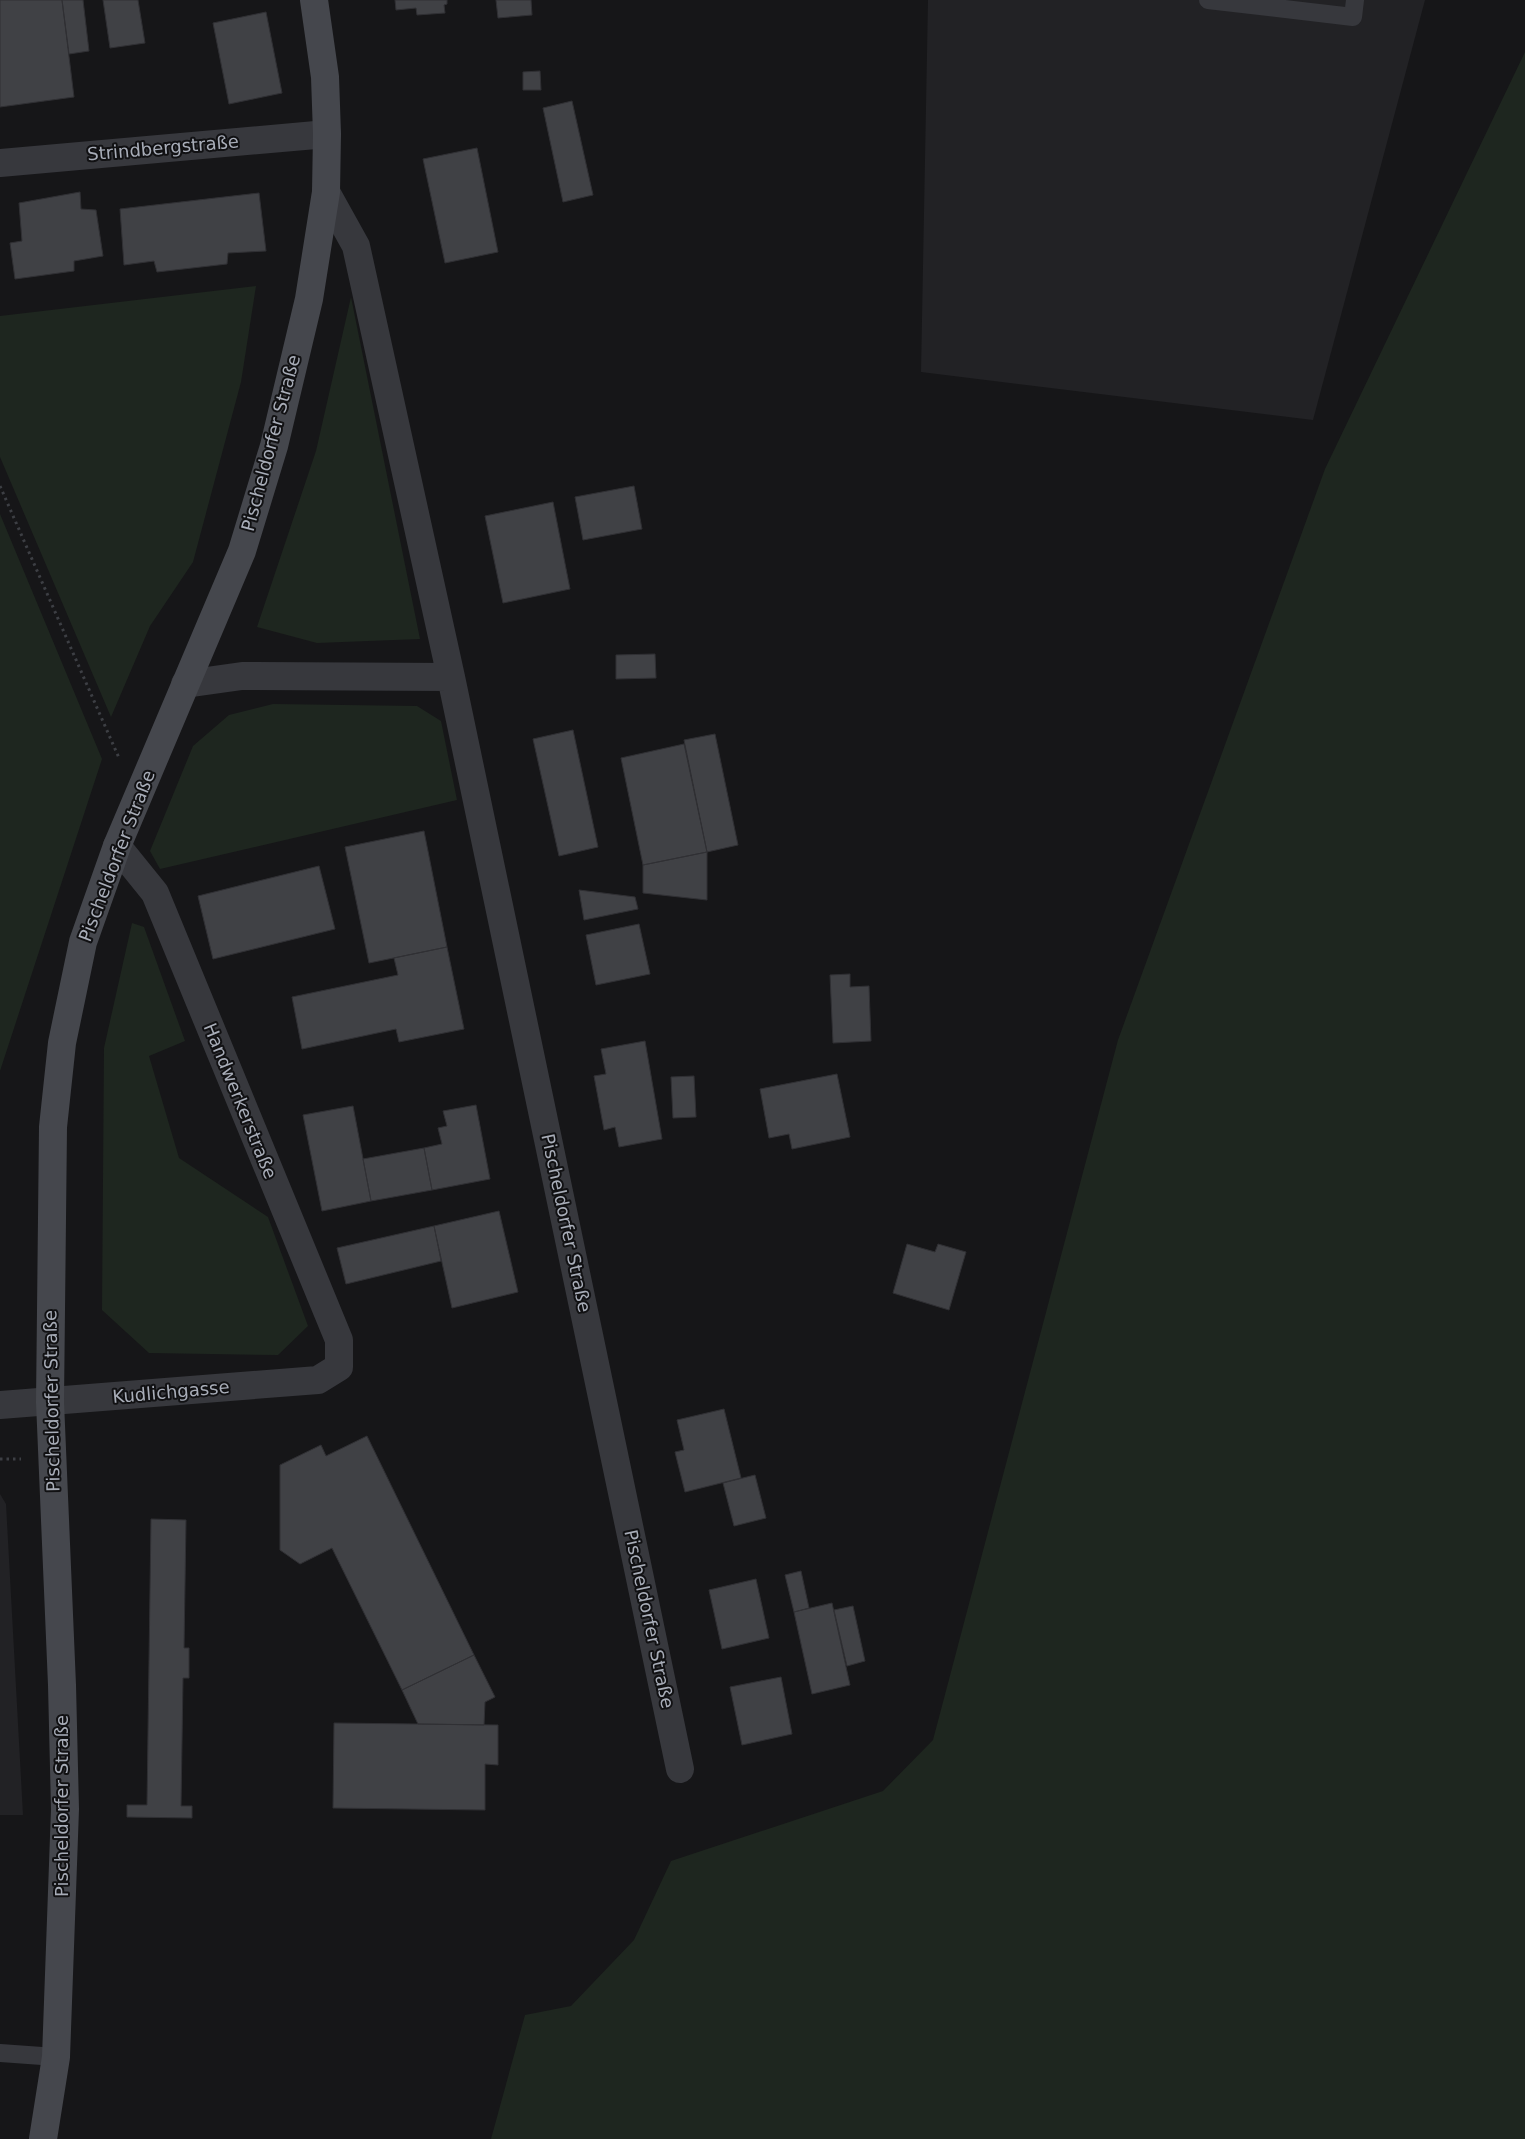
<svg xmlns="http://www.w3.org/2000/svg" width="1525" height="2139" viewBox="0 0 1525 2139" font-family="'DejaVu Sans',sans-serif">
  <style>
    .built { fill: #222225 }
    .green { fill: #1e261f }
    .building { fill: #404145; stroke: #303034 }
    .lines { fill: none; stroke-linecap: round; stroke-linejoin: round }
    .path { stroke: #3d3f44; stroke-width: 3; stroke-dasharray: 2.5 4; stroke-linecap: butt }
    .service { stroke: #37383d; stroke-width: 18 }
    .minor { stroke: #37383d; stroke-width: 28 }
    .secondary { stroke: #45474d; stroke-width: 28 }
    .labels { text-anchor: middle; stroke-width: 4; stroke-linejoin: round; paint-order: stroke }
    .street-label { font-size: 18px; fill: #a8adb8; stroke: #111113 }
  </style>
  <rect width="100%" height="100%" fill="#161618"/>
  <path class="built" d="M 928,0 L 1425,0 L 1313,420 L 921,372 Z
    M 0,1494 L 6,1504 L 23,1815 L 0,1815 Z"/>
  <path class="green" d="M 1525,52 L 1525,2139 L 491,2139 L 525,2015 L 571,2006 L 634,1940 L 671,1861 L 883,1791 L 933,1740 L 1118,1040 L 1325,469 Z
    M 256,286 L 241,382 L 193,562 L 150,626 L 111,717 L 0,457 L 0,316 Z
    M 351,297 L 420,639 L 317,643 L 257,627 L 316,451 Z
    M 0,514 L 102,759 L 0,1071 Z
    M 273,704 L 417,706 L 441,721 L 457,800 L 160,869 L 150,851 L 193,746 L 229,715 Z
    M 132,923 L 144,927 L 185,1041 L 149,1056 L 179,1158 L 268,1217 L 308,1326 L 278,1355 L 149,1353 L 102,1310 L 104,1048 Z"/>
  <path class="building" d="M 0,0 L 62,0 L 74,97 L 0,107 Z
    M 62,0 L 83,0 L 89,51 L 69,54 Z
    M 103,0 L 138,0 L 145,43 L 110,48 Z
    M 395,0 L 447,0 L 447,4 L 444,5 L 445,13 L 417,15 L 416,8 L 396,10 Z
    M 496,0 L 531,0 L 532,15 L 498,18 Z
    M 266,12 L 282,93 L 229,104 L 213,23 Z
    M 540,71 L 541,90 L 523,90 L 523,72 Z
    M 572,101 L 593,195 L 563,202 L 543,108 Z
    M 477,148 L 498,252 L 445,263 L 423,159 Z
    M 80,192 L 81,209 L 96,210 L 103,256 L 74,261 L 74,271 L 15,279 L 10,243 L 22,241 L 19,203 Z
    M 259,193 L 266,251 L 228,253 L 227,264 L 157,272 L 154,261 L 124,265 L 120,209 Z
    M 634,486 L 642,529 L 583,540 L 575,497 Z
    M 553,502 L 570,589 L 503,603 L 485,516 Z
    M 655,654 L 656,678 L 616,679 L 616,655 Z
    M 573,730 L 598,847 L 559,856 L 533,739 Z
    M 715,734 L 738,845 L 707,852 L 684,740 Z
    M 684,744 L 707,852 L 643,865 L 621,758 Z
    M 424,831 L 447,947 L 369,963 L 345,847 Z
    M 707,852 L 707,900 L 643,893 L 643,865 Z
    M 319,866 L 335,929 L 213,959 L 198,896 Z
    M 579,890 L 635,897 L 638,909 L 584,920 Z
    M 639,924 L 650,974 L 596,985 L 586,935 Z
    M 447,947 L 464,1029 L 399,1042 L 396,1029 L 302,1049 L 292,997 L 398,975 L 394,958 Z
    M 850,974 L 850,987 L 869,986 L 871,1041 L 833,1043 L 830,975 Z
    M 645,1041 L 662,1139 L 619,1147 L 615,1127 L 604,1130 L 594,1076 L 606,1074 L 601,1049 Z
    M 837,1074 L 850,1137 L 792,1149 L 789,1134 L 769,1138 L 760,1089 Z
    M 694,1076 L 696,1117 L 673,1118 L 671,1077 Z
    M 476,1105 L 490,1179 L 432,1190 L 424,1148 L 442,1144 L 438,1128 L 447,1126 L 443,1111 Z
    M 353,1106 L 371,1201 L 322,1211 L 303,1115 Z
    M 424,1148 L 432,1190 L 371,1201 L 363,1159 Z
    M 499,1211 L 518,1292 L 452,1308 L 434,1226 Z
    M 434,1226 L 441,1261 L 346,1284 L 337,1248 Z
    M 907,1244 L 935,1252 L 938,1244 L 966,1252 L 949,1310 L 893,1293 Z
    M 724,1409 L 741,1478 L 685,1492 L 675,1452 L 684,1450 L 677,1420 Z
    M 367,1436 L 474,1655 L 402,1690 L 332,1548 L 300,1564 L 280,1550 L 280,1465 L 321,1445 L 326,1456 Z
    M 755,1475 L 766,1518 L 734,1526 L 723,1483 Z
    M 151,1519 L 186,1520 L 184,1648 L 189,1648 L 189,1678 L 183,1678 L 181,1806 L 192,1806 L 192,1818 L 127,1817 L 127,1805 L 147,1805 Z
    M 801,1571 L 809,1608 L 794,1612 L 785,1575 Z
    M 756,1579 L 769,1638 L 722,1649 L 709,1590 Z
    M 832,1603 L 850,1685 L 812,1694 L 794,1612 Z
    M 853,1606 L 865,1661 L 847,1666 L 834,1610 Z
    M 474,1655 L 495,1697 L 485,1702 L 484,1725 L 418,1724 L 402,1690 Z
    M 781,1677 L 792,1734 L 742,1745 L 730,1687 Z
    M 334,1723 L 498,1725 L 498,1765 L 485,1764 L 485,1810 L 333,1808 Z"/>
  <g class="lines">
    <path class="path" d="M 0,486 L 119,758
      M 0,1459 L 21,1459"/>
    <path class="service" d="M 1208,0 L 1353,17 L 1355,0
      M 0,2053 L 56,2057"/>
    <path class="minor" d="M 0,163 L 327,134
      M 326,192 L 356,246 L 451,677 L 680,1769
      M 185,684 L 242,676 L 451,677
      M 0,1405 L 318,1380 L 339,1367 L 339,1340 L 155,893 L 117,846"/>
    <path class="secondary" d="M 43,2139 L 56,2057 L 65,1809 L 62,1685 L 50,1402 L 53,1127 L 62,1043 L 83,942 L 117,846 L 242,551 L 274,446 L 309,299 L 326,192 L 327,134 L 325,77 L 314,0"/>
  </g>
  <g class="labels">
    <g class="street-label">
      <text transform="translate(163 148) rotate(-5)" y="6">Strindbergstraße</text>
      <text transform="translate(271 443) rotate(-75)" y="6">Pischeldorfer Straße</text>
      <text transform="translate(117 856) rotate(-69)" y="6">Pischeldorfer Straße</text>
      <text transform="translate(240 1101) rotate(68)" y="6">Handwerkerstraße</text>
      <text transform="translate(566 1223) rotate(78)" y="6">Pischeldorfer Straße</text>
      <text transform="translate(171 1392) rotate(-5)" y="6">Kudlichgasse</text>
      <text transform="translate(52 1401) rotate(-91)" y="6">Pischeldorfer Straße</text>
      <text transform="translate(649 1619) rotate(78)" y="6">Pischeldorfer Straße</text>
      <text transform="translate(62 1806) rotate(-90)" y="6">Pischeldorfer Straße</text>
    </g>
  </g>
</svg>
